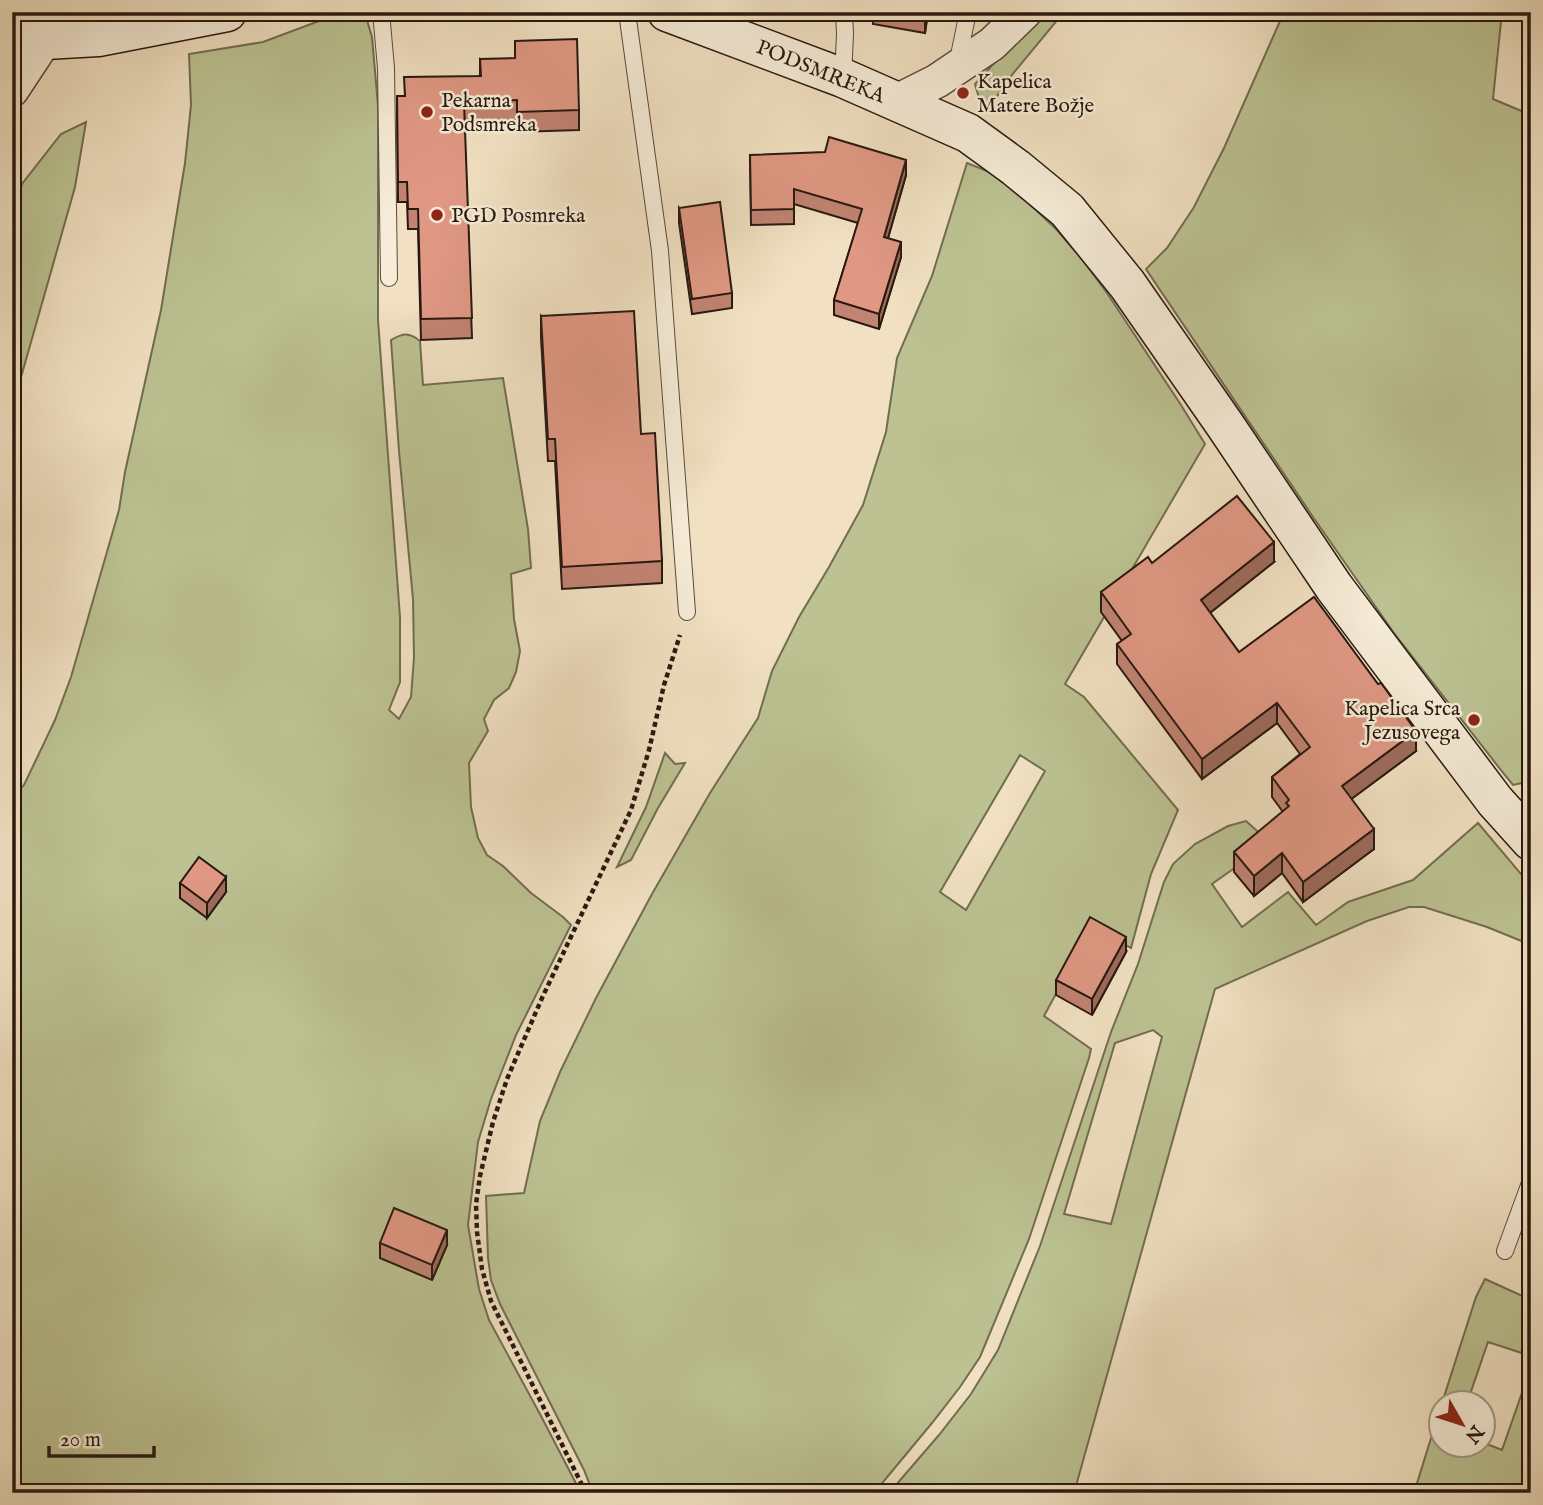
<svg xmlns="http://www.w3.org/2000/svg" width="1543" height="1505" viewBox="0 0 1543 1505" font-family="'IM FELL English',serif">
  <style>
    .green { fill: #bcc292; stroke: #726d51; stroke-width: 2; fill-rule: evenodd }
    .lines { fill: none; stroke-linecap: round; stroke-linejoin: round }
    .lane-casing { stroke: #5a4a3c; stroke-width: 18 }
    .street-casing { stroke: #5a4a3c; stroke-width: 36 }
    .secondary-casing { stroke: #281810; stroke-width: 41 }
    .path { stroke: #281810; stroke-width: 4.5; stroke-dasharray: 5 3.5; stroke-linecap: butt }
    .lane { stroke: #f6ecd7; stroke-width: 16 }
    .street { stroke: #f6ecd7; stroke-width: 33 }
    .secondary { stroke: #f6ecd7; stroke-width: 38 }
    .wall { fill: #c18372; stroke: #281810; stroke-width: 2 }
    .shaded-wall { fill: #9d6a5c; stroke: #281810; stroke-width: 2 }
    .building { fill: #e09884; stroke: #281810; stroke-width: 2 }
    .poi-dot { fill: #8f2418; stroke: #f6ecd7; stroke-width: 2.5 }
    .labels { text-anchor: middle; stroke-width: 5; stroke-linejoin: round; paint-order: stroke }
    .street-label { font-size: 21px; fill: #281810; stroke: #f6ecd7 }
    .poi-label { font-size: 21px; fill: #281810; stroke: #f6ecd7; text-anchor: start }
  </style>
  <rect width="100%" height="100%" fill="#f1e1c2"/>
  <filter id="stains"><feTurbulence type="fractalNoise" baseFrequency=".00286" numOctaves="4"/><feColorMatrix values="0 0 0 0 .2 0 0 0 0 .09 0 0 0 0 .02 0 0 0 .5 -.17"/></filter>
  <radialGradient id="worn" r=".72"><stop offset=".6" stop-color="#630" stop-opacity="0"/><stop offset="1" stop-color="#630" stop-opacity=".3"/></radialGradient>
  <path class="green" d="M 343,12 L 356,12 L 366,17 L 372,37 L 378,106 L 378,320 L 400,617 L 400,682 L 389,710 L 399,719 L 411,697 L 414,658 L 413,599 L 399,451 L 391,340 C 403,333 409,332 420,341 L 423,385 L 503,378 L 528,529 L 531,568 L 511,574 L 514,619 L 520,651 L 516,672 L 509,688 L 494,700 L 484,719 L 488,731 L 469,763 L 471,807 L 478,838 L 487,855 L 503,866 L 531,893 L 563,917 L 571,925 L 516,1035 L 491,1099 L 478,1142 L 468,1225 L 479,1289 L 489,1320 L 541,1416 L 581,1493 L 12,1493 L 12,797 L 24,785 L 55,720 L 71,677 L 119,510 L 125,472 L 161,310 L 185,163 L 191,105 L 189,54 L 263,42 Z
    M 1041,12 L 1064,12 L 1011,76 L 993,102 L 982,108 L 975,84 Z
    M 1284,12 L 1502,12 L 1493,99 L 1531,115 L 1531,775 L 1522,783 L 1513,785 L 1504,774 L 1394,633 L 1313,517 L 1146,269 L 1167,248 L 1194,207 L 1224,148 Z
    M 86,122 L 75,187 L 12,409 L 12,217 L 22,184 L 61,134 Z
    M 967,163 L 992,173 L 1023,198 L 1056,229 L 1081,258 L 1107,293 L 1181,405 L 1205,444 L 1065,684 L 1084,697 L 1178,810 L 1151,874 L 1131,948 L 1092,927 L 1044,1016 L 1091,1049 L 1089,1058 L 1029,1239 L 980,1357 L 960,1387 L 932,1423 L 874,1493 L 593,1493 L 584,1470 L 500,1304 L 491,1280 L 488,1258 L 486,1196 L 524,1193 L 540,1121 L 560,1072 L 596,998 L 652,894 L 710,793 L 758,718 L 772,671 L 799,617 L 829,567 L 863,505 L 886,432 L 897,358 L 932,276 ZM 1020,755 L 1045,771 L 966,910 L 940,892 Z
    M 665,753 L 675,764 L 685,763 L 658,808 L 631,860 L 617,867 L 646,807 Z
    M 1246,821 L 1257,831 L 1267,845 L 1212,884 L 1242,927 L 1288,892 L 1316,925 L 1348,902 L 1413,880 L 1478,823 L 1531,886 L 1531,945 L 1487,927 L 1424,907 L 1409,907 L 1367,921 L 1215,989 L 1074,1493 L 889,1493 L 939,1435 L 971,1394 L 998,1350 L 1040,1246 L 1111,1032 L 1138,964 L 1164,882 L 1173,864 L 1195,844 L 1228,826 ZM 1153,1030 L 1162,1037 L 1111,1224 L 1064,1214 L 1115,1043 Z
    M 1485,1279 L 1531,1300 L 1531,1356 L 1488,1342 L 1467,1403 L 1442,1403 L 1476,1297 Z
    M 1531,1367 L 1531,1493 L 1414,1493 L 1441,1406 L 1442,1446 L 1484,1446 L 1484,1443 L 1502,1450 Z"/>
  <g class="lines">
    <g class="lane-casing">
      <path id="lane" d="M 381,12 L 386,68 L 389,278
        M 627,12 L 660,251 L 687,612
        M 957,65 L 968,12
        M 843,78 L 845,34 L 844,12
        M 1505,1251 L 1531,1180"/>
    </g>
    <g class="street-casing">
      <path id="street" d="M 12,90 L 45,40
        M 897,101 L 937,81 L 992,44 L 1025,12"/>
    </g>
    <g class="secondary-casing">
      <path id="secondary" d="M 667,12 L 843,78 L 968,133 L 1016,168 L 1067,210 L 1127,284 L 1225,425 L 1334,587 L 1495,801 L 1531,841
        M 12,31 L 45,40 L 98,37 L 227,12"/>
    </g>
    <path class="path" d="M 586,1493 L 491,1301 L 482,1269 L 477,1232 L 476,1204 L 480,1176 L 493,1122 L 507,1079 L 542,998 L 631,810 L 649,750 L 664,685 L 680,635"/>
    <use href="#lane" class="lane"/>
    <use href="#street" class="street"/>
    <use href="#secondary" class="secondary"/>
  </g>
  <path class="wall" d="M 873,12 L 928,12 L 925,33 L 873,24 Z
    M 480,59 L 579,110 L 579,130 L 517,132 L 517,120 L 464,123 L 472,338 L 421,340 L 418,229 L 408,229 L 407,202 L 398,202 L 397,96 L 404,96 L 480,76 Z
    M 750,155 L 906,175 L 888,238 L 901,257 L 879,329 L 834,315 L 834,300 L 858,223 L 794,204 L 794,224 L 751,225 Z
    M 679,208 L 732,293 L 732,308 L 692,314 L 679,223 Z
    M 541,316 L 641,434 L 662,561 L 662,583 L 562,589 L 555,461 L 548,461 L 541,338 Z
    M 1274,562 L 1210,613 L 1239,652 L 1416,751 L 1351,799 L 1374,849 L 1303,902 L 1282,873 L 1254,896 L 1234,872 L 1234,852 L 1283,812 L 1272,797 L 1272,777 L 1300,754 L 1277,723 L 1202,779 L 1117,664 L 1117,644 L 1122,641 L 1101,612 L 1101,592 L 1152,563 Z
    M 180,883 L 226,892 L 207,918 L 180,898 Z
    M 1126,952 L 1092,1015 L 1056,995 L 1056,980 Z
    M 380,1243 L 447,1245 L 432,1280 L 380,1258 Z"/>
  <path class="shaded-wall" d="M 926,12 L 928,12 L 925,33 L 925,18 Z
    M 906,160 L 906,175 L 884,252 L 884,237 Z
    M 901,242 L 901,257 L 879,329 L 879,314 Z
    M 1274,542 L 1274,562 L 1201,620 L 1201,600 Z
    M 1277,703 L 1277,723 L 1202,779 L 1202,759 Z
    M 1416,731 L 1416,751 L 1342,806 L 1342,786 Z
    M 1374,829 L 1374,849 L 1303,902 L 1303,882 Z
    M 1282,853 L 1282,873 L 1254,896 L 1254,876 Z
    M 226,877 L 226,892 L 207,918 L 207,903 Z
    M 1126,937 L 1126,952 L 1092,1015 L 1092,999 Z
    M 447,1230 L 447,1245 L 432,1280 L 432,1265 Z"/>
  <path class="building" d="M 892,12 L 926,12 L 925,18 Z
    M 577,39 L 579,110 L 517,112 L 517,100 L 464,103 L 472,318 L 421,319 L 418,209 L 408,209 L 407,182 L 398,182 L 397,96 L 405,96 L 404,77 L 481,76 L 480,59 L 515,58 L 515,41 Z
    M 829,137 L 906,160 L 884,237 L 901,242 L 879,314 L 834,300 L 862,209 L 794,189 L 794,209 L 751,210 L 750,155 L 825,152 Z
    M 720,202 L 732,293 L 692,299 L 679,208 Z
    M 634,311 L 641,434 L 655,433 L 662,561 L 562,567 L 555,439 L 548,439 L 541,316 Z
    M 1237,496 L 1274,542 L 1201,600 L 1239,652 L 1314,597 L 1378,684 L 1381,683 L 1416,731 L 1342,786 L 1374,829 L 1303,882 L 1282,853 L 1254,876 L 1234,852 L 1289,806 L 1286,803 L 1289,800 L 1272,777 L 1310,747 L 1277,703 L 1202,759 L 1117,644 L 1131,634 L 1101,592 L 1148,557 L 1152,563 Z
    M 199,857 L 226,877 L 207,903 L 180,883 Z
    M 1090,917 L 1126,937 L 1092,999 L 1056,980 Z
    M 394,1208 L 447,1230 L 432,1265 L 380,1243 Z"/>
  <g class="poi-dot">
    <circle cx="963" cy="93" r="7"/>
    <circle cx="427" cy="112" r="7"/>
    <circle cx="437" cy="215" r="7"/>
    <circle cx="1474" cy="720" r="7"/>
  </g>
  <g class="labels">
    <g class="street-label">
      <text transform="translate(821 71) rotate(22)" y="7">PODSMREKA</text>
    </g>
    <g class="poi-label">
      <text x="977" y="88">Kapelica<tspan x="977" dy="24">Matere Božje</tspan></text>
      <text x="441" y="107">Pekarna<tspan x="441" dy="24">Podsmreka</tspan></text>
      <text x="451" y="222">PGD Posmreka</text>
      <text x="1460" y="715" text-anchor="end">Kapelica Srca<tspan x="1460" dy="24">Jezusovega</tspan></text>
    </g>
  </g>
  <rect width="1543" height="1505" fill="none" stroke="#f1e1c2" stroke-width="42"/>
  <rect x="14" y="14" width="1515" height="1477" fill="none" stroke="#281810" stroke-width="3.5"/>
  <rect x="21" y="21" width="1501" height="1463" fill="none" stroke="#281810" stroke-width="2"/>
  <g transform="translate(1462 1424) rotate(129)"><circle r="33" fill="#f6ecd7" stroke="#a49787" stroke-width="2"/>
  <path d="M0-5L12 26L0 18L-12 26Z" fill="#8f2418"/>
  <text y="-10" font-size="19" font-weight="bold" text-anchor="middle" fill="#281810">N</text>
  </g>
  <path d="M49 1446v10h105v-10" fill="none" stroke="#281810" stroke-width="3.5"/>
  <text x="60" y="1446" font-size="21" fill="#281810" stroke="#f6ecd7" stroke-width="5" paint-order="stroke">20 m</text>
  <rect width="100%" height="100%" filter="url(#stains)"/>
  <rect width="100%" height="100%" fill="url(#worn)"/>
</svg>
